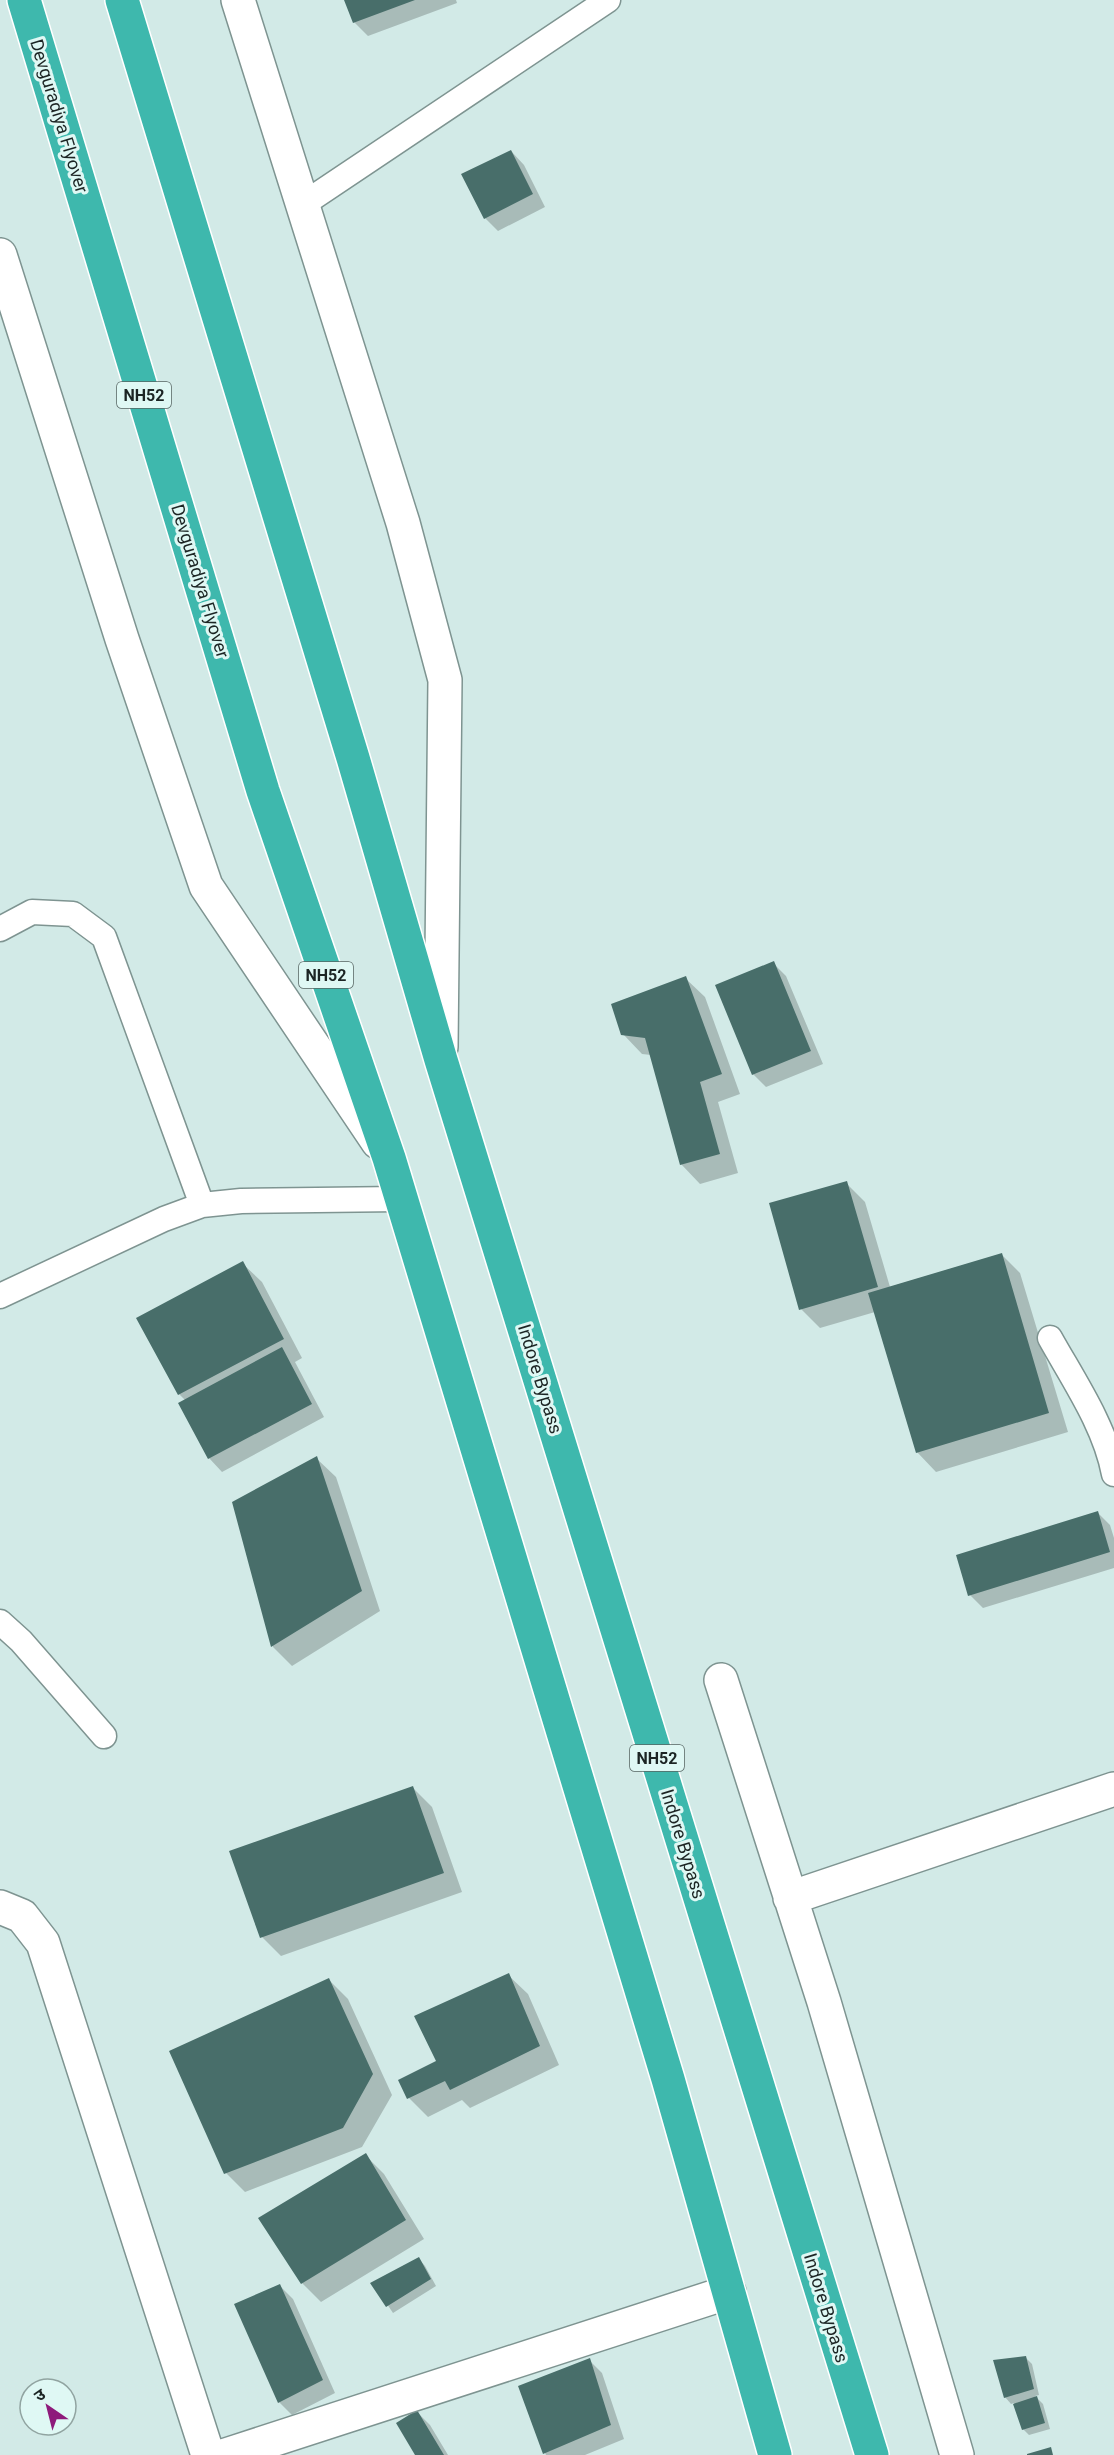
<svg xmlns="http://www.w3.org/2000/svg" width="1114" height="2455" viewBox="0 0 1114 2455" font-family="Roboto,'Noto Sans Devanagari',sans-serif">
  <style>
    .shadow { fill: #0003 }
    .building { fill: #486e6a }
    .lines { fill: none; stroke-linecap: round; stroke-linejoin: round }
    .lane-casing { stroke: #7e9491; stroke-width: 27 }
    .street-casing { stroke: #7e9491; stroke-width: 36 }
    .secondary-casing { stroke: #7e9491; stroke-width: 36 }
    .highway-casing { stroke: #fff; stroke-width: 36 }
    .lane { stroke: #fff; stroke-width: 24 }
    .street { stroke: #fff; stroke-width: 33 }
    .secondary { stroke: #fff; stroke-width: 33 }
    .highway { stroke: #3eb8ad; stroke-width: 33 }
    .labels { text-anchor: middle; stroke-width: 6; stroke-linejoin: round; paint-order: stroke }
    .shield { fill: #dff8f4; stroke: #566462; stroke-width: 1.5 }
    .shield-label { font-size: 16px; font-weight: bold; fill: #1c2524 }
    .street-label { font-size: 18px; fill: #1c2524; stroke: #dff8f4 }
  </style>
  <rect width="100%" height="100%" fill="#d2eae7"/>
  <path class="shadow" d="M 346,0 L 456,0 L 457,3 L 368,36 L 354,22 Z
    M 511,151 L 524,165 L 545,207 L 498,231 L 485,218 Z
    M 773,963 L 786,976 L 823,1064 L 766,1087 L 753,1074 Z
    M 685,978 L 705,997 L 740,1094 L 718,1102 L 738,1173 L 700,1184 L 681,1164 L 651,1055 L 642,1054 L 623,1034 Z
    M 846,1183 L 865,1202 L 890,1287 L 1001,1254 L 1020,1273 L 1068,1432 L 936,1472 L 917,1452 L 875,1312 L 820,1328 L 801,1309 Z
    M 242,1263 L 262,1282 L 302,1358 L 295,1362 L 324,1417 L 222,1472 L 209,1458 L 185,1400 L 179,1394 Z
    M 316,1458 L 336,1477 L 380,1611 L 292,1666 L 273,1647 L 234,1503 Z
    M 1097,1512 L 1110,1525 L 1114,1538 L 1114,1568 L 983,1608 L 970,1595 Z
    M 412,1787 L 432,1807 L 462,1892 L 281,1956 L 262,1937 Z
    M 508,1975 L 528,1994 L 559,2065 L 470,2108 L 462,2100 L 428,2117 L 409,2098 Z
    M 329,1980 L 348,1999 L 392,2095 L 362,2147 L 245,2192 L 226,2173 Z
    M 365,2155 L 384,2174 L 424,2239 L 321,2302 L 302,2283 Z
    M 419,2259 L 425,2266 L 436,2286 L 393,2313 L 373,2283 Z
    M 280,2286 L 293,2299 L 335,2393 L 292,2415 L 279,2402 Z
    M 1025,2357 L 1032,2364 L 1039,2395 L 1035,2396 L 1043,2404 L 1050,2429 L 1029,2435 L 1023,2429 L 1014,2403 L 1011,2404 L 1005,2397 Z
    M 589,2360 L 602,2373 L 624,2439 L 585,2455 L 546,2455 L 545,2453 Z
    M 417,2412 L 430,2425 L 448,2455 L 416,2455 Z"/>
  <path class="building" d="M 344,0 L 415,0 L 353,23 Z
    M 511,150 L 533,194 L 484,219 L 461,174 Z
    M 774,961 L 811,1051 L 752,1075 L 715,985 Z
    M 686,976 L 722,1074 L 700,1082 L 720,1154 L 680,1165 L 645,1038 L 621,1035 L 611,1004 Z
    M 847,1181 L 878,1287 L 799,1310 L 769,1203 Z
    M 1002,1253 L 1049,1413 L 916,1453 L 868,1293 Z
    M 243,1261 L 284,1339 L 178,1395 L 136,1318 Z
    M 282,1347 L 312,1404 L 208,1459 L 178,1403 Z
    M 317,1456 L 362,1591 L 271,1647 L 232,1502 Z
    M 1098,1511 L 1110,1552 L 968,1596 L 956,1555 Z
    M 413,1786 L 444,1873 L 260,1938 L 229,1851 Z
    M 509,1973 L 540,2046 L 450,2090 L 445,2081 L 407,2099 L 398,2080 L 436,2061 L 414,2016 Z
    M 329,1978 L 373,2074 L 343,2128 L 224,2174 L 169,2051 Z
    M 366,2153 L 406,2220 L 301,2284 L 258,2218 Z
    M 419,2257 L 431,2279 L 386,2307 L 370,2283 Z
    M 280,2284 L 323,2380 L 278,2403 L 234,2304 Z
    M 1026,2356 L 1034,2389 L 1004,2398 L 993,2360 Z
    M 590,2358 L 611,2425 L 543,2454 L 518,2386 Z
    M 1037,2396 L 1045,2423 L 1022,2430 L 1013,2404 Z
    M 417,2410 L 444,2455 L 415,2455 L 396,2423 Z
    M 1051,2447 L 1053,2455 L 1027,2455 L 1027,2454 Z"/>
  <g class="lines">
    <g class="lane-casing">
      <path id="lane" d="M 302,205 L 608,0
        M 0,929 L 32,912 L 73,914 L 104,937 L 202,1205
        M 0,1296 L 164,1219 L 202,1205 L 241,1201 L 400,1199
        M 1050,1338 C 1074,1381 1105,1426 1114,1474
        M 0,1622 L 21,1641 L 104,1736"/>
    </g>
    <g class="street-casing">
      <path id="street" d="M 721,1680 L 824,2002 L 957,2455
        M 790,1898 L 1114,1789
        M 0,1907 L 22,1916 L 43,1943 L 208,2455
        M 226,2455 L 729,2292"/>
    </g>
    <g class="secondary-casing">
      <path id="secondary" d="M 238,0 L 403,523 L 445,680 L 441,1047
        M 0,255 L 122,639 L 206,886 L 378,1142"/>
    </g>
    <g class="highway-casing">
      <path id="highway" d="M 24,0 L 263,791 L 389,1158 L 668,2079 L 775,2455
        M 122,0 L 353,758 L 441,1060 L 872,2455"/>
    </g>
    <use href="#lane" class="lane"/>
    <use href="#street" class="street"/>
    <use href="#secondary" class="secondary"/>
    <use href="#highway" class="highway"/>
  </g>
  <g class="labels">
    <g class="shield">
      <rect x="117" y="382" width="54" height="26" rx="4.5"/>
      <rect x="299" y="962" width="54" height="26" rx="4.5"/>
      <rect x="630" y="1745" width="54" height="26" rx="4.5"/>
    </g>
    <g class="shield-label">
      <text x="144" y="401">NH52</text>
      <text x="326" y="981">NH52</text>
      <text x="657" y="1764">NH52</text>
    </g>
    <g class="street-label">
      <text transform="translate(59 116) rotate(73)" y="6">Devguradiya Flyover</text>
      <text transform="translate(200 581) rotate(73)" y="6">Devguradiya Flyover</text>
      <text transform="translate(540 1379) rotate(73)" y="6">Indore Bypass</text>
      <text transform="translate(683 1844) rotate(73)" y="6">Indore Bypass</text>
      <text transform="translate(826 2308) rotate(73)" y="6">Indore Bypass</text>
    </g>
  </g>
  <g transform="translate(48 2407) rotate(325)"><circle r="28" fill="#dff8f4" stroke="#91a4a1" stroke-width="1.5"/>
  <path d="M0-4.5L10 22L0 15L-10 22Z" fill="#8e1a7b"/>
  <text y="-9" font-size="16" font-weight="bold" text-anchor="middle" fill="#1c2524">उ</text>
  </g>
</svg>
